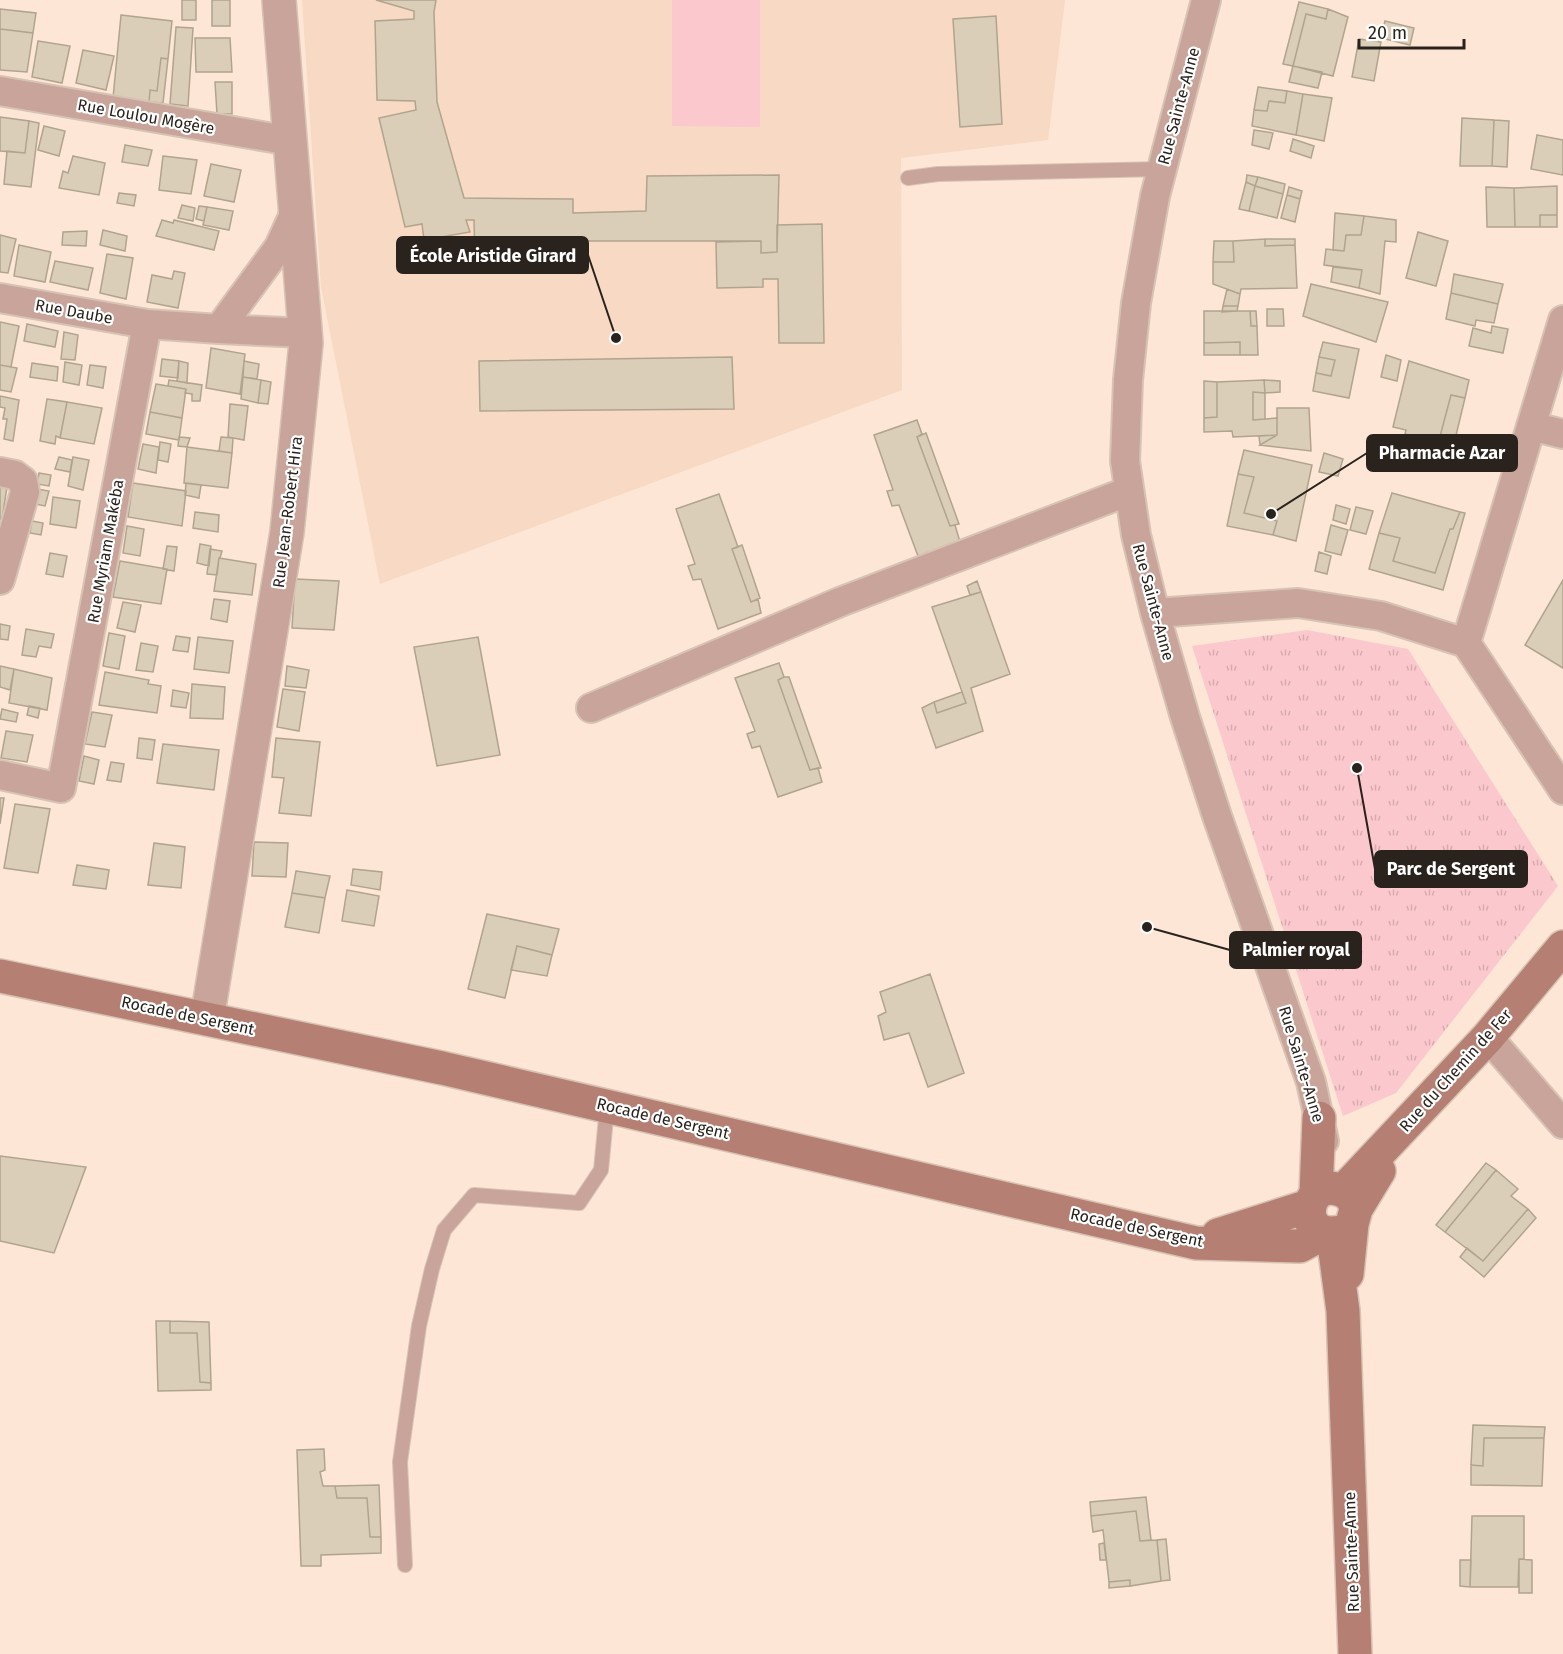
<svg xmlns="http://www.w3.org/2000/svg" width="1563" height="1654" viewBox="0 0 1563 1654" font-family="'Fira Sans',sans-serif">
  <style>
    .built { fill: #f7d9c4 }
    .park { fill: url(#park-tufts) }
    .garden { fill: #fbc8cd }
    .building { fill: #dbceb8; stroke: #b0a48e; stroke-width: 1.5 }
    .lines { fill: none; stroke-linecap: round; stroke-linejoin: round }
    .service-casing { stroke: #d7c3b4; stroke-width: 16 }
    .minor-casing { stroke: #d7c3b4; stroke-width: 32 }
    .tertiary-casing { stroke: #d7c3b4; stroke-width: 36 }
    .secondary-casing { stroke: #d7c3b4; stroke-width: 36 }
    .service { stroke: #c8a49a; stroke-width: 14 }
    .minor { stroke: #c8a49a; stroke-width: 28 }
    .tertiary { stroke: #c8a49a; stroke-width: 33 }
    .secondary { stroke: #b58073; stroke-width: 33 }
    .labels { text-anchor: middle; stroke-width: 4.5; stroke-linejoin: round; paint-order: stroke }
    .street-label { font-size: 16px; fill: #2a221c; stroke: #fff }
    .leader { fill: none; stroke: #2a221c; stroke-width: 2 }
    .callout-dot { fill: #2a221c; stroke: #fff; stroke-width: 2 }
    .callout { fill: #2a221c; stroke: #2a221c; stroke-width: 2 }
    .callout-label { font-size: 18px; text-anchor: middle; font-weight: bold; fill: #fff }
  </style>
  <defs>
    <pattern id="park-tufts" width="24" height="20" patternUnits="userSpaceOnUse" patternTransform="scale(1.5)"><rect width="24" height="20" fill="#fbc8cd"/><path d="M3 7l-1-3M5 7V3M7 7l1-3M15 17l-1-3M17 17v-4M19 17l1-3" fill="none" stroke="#d7acaf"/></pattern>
  </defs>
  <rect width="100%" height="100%" fill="#fde6d5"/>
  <path class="built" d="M 302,0 L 1065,0 L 1048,140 L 901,158 L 902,390 L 380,584 L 321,287 Z"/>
  <path class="park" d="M 1307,630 L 1408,649 L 1558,886 L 1396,1093 L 1343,1116 L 1192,646 Z"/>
  <path class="garden" d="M 672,0 L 760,0 L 760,127 L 672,126 Z"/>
  <path class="building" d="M 182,0 L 196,0 L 196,20 L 182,20 Z
    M 212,0 L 230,0 L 230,26 L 212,26 Z
    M 376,0 L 436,0 L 434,12 L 437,102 L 464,198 L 573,199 L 573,213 L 646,211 L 647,176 L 779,175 L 777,252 L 761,253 L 761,241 L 573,241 L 574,254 L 556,254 L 556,260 L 475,260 L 474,220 L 466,220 L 470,232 L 424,240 L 422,224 L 405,227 L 379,118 L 416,110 L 415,101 L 377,100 L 375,21 L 414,19 L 414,11 Z
    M 1299,2 L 1328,9 L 1326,19 L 1306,14 L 1293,66 L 1283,64 Z
    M 0,9 L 36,13 L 33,33 L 0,29 Z
    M 1328,9 L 1348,17 L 1333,76 L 1293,66 L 1306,14 L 1326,19 Z
    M 121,15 L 172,21 L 168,59 L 161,58 L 157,91 L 150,90 L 149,102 L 113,98 Z
    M 996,16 L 1002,124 L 960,127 L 953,19 Z
    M 1385,21 L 1414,28 L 1410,45 L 1381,38 Z
    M 176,27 L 193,28 L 188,106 L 170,104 Z
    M 0,29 L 33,33 L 27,72 L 0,70 Z
    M 195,38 L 230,38 L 232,72 L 196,72 Z
    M 1359,39 L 1381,42 L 1374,81 L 1352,77 Z
    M 38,41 L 70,46 L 62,83 L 32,77 Z
    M 83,50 L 114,56 L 106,90 L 76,83 Z
    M 161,58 L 168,59 L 163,103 L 149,102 L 150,90 L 157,91 Z
    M 1293,66 L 1322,72 L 1318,88 L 1289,82 Z
    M 215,82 L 232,82 L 232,114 L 217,114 Z
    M 1258,87 L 1287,91 L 1285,103 L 1269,101 L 1267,111 L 1254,110 Z
    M 1287,91 L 1303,94 L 1296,135 L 1252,126 L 1254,110 L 1267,111 L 1269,101 L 1285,103 Z
    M 1303,94 L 1332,98 L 1324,141 L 1296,135 Z
    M 0,117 L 29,121 L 25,153 L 0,151 Z
    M 1462,118 L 1494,120 L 1492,166 L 1460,166 Z
    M 1494,120 L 1509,121 L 1507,167 L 1492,166 Z
    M 29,121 L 39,123 L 31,187 L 4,184 L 7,151 L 25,153 Z
    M 44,126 L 65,131 L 59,156 L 38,150 Z
    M 1254,130 L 1273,133 L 1269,149 L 1252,145 Z
    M 1537,135 L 1563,140 L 1563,175 L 1531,169 Z
    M 1293,139 L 1314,146 L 1311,158 L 1290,151 Z
    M 125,145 L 152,150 L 148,166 L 122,162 Z
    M 73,156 L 105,163 L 99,195 L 59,188 L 63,171 L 68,173 Z
    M 163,156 L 197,160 L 191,194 L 159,190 Z
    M 211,164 L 241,170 L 234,202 L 204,196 Z
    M 1247,175 L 1258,177 L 1255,186 L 1246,182 Z
    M 1258,177 L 1285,184 L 1283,194 L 1255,186 Z
    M 1246,182 L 1255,186 L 1249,211 L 1239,209 Z
    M 1255,186 L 1283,194 L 1277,218 L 1249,211 Z
    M 1557,186 L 1557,215 L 1540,215 L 1540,227 L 1515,227 L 1514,188 Z
    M 1289,187 L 1302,191 L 1300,199 L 1287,195 Z
    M 1486,187 L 1514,188 L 1515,227 L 1487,227 Z
    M 119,193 L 136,195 L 134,206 L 117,203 Z
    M 1287,195 L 1300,199 L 1295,222 L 1281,218 Z
    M 182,205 L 195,208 L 193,221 L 178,218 Z
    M 199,206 L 207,207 L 204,221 L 196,219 Z
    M 207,207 L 233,211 L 229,230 L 203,225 Z
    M 1335,213 L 1364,216 L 1361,235 L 1346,235 L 1344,251 L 1333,250 Z
    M 1540,215 L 1557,215 L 1557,227 L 1540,227 Z
    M 1364,216 L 1396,220 L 1396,242 L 1385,241 L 1380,294 L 1359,288 L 1362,270 L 1324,265 L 1326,249 L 1344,251 L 1346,235 L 1361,235 Z
    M 162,220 L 173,223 L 174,220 L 219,231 L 214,250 L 156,236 Z
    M 822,224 L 824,343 L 779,343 L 778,279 L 763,279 L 763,287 L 717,288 L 716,242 L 761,241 L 761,253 L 777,252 L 777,225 Z
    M 103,230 L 127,236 L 125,251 L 100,245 Z
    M 87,231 L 86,246 L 62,245 L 63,232 Z
    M 1418,232 L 1448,241 L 1436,286 L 1406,278 Z
    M 0,235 L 16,239 L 8,273 L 0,272 Z
    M 1265,239 L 1265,246 L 1295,245 L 1297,288 L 1241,289 L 1240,294 L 1213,284 L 1213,262 L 1234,262 L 1233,241 Z
    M 1265,239 L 1295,239 L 1295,245 L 1265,246 Z
    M 1214,241 L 1233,241 L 1234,262 L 1213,262 Z
    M 19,245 L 51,252 L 45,282 L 14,276 Z
    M 107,254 L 133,258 L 126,299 L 100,293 Z
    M 55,261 L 93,268 L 88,290 L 50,282 Z
    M 1333,267 L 1362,270 L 1359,288 L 1331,282 Z
    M 174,271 L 185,273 L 178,308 L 147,302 L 152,275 L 172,279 Z
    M 1454,274 L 1503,284 L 1498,304 L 1451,293 Z
    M 1311,284 L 1388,302 L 1376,342 L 1303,316 Z
    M 1227,289 L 1240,294 L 1238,306 L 1223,306 Z
    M 1451,293 L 1498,304 L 1494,323 L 1476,320 L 1475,326 L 1446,319 Z
    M 1223,306 L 1238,306 L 1237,311 L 1222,312 Z
    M 1267,309 L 1283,309 L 1284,326 L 1267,326 Z
    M 1204,311 L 1250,311 L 1251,326 L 1257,326 L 1258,355 L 1240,355 L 1240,342 L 1204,343 Z
    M 1250,311 L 1256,311 L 1257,326 L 1251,326 Z
    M 0,322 L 19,326 L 11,367 L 0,365 Z
    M 27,324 L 58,331 L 55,347 L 24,341 Z
    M 1492,326 L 1508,329 L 1503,353 L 1469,346 L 1473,328 L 1491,333 Z
    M 64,332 L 78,335 L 75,360 L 61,359 Z
    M 1240,342 L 1240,355 L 1204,355 L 1204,343 Z
    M 1323,342 L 1359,349 L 1349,398 L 1313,391 L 1316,373 L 1331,376 L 1335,360 L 1319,357 Z
    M 211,348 L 245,354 L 240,394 L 206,388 Z
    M 1386,355 L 1401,360 L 1397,381 L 1381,377 Z
    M 732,357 L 734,409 L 480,411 L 479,361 Z
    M 1319,357 L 1335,360 L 1331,376 L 1316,373 Z
    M 162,359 L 179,361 L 178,378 L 160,376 Z
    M 179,361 L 188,363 L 187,383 L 177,381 Z
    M 244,361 L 259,364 L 257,379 L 243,377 Z
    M 1409,361 L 1469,380 L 1465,398 L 1451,395 L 1438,444 L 1405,434 L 1406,430 L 1393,427 Z
    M 65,362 L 82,365 L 79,385 L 63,382 Z
    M 32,363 L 58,367 L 57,381 L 30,377 Z
    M 0,365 L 17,368 L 11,392 L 0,390 Z
    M 90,365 L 106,367 L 103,388 L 87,385 Z
    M 243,377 L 261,380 L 258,403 L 241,399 Z
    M 169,380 L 202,385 L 200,401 L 192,401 L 192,394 L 185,393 L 186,389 L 168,386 Z
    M 261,380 L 271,382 L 268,404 L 258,403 Z
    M 1264,380 L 1265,393 L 1253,392 L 1253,420 L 1277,418 L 1277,435 L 1233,437 L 1232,431 L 1204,432 L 1204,418 L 1217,417 L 1217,382 Z
    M 1264,380 L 1280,381 L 1280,392 L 1265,393 Z
    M 1204,381 L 1217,382 L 1217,417 L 1204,418 Z
    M 156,384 L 186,389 L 182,418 L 150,412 Z
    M 1253,392 L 1265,393 L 1265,419 L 1253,420 Z
    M 1451,395 L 1465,398 L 1453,448 L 1438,444 Z
    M 0,396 L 19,400 L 13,441 L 4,439 L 7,419 L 3,419 L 5,408 L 0,407 Z
    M 47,399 L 67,402 L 60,438 L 56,436 L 55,444 L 40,441 Z
    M 67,402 L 102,408 L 94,444 L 60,438 Z
    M 230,404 L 248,406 L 244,440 L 228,437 Z
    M 1277,408 L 1309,408 L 1311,451 L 1260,445 L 1277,435 Z
    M 150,412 L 182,418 L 179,440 L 146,434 Z
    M 917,420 L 922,434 L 917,437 L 950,526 L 955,525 L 960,542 L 918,556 L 899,505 L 892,506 L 887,491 L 893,490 L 874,435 Z
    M 926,433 L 959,524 L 950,526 L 917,437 Z
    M 1277,435 L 1260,445 L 1259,436 Z
    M 179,437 L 190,438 L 187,447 L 178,446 Z
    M 221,437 L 233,438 L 232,453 L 219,451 Z
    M 160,442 L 171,444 L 168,462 L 158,460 Z
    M 143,444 L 159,447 L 156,473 L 138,469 Z
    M 187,447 L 232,453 L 228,488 L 184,483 Z
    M 1244,450 L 1312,465 L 1296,541 L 1273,535 L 1277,521 L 1244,513 L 1254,477 L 1238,474 Z
    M 1324,453 L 1343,459 L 1338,476 L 1319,472 Z
    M 59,457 L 72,460 L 70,472 L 55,469 Z
    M 73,457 L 89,460 L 83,490 L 68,486 Z
    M 39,473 L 51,475 L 49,486 L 37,484 Z
    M 1238,474 L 1254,477 L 1244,513 L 1277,521 L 1273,535 L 1227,526 Z
    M 133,483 L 186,491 L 182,526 L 128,517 Z
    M 186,483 L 201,485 L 199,498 L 185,495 Z
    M 0,486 L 7,487 L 2,519 L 0,519 Z
    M 37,489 L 49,491 L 45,506 L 35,504 Z
    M 1392,493 L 1460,512 L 1453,529 L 1450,529 L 1435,573 L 1393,561 L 1400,538 L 1379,533 Z
    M 719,494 L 738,547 L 732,549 L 751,602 L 758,599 L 761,613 L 718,629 L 701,579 L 693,580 L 688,566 L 695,564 L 676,509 Z
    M 53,497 L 80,501 L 76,528 L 50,524 Z
    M 1336,505 L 1350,509 L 1346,524 L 1333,520 Z
    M 1356,507 L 1373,511 L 1366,534 L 1350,530 Z
    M 195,512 L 219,515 L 218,532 L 193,528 Z
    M 1460,512 L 1465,513 L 1443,590 L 1369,569 L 1379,533 L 1400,538 L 1393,561 L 1435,573 L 1450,529 L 1453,529 Z
    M 32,521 L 43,523 L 41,535 L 30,533 Z
    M 1331,525 L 1348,530 L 1341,555 L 1325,551 Z
    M 127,526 L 144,529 L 140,556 L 123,553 Z
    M 200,544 L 211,546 L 209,566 L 197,563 Z
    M 742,545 L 760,598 L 751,602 L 732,549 Z
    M 167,546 L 177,547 L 174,571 L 163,569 Z
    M 210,549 L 222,551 L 220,558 L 219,558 L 217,575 L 207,574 Z
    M 1319,552 L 1331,556 L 1327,574 L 1315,571 Z
    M 50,553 L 67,556 L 63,577 L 46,574 Z
    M 219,558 L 256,564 L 252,595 L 214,591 Z
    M 120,561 L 167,569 L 161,604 L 113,597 Z
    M 295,579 L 339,581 L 334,630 L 292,628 Z
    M 1563,580 L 1563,668 L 1525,645 Z
    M 977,581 L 981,592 L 970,595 L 967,586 Z
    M 981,592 L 1010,674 L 971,688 L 983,731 L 936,748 L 922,708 L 934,702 L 937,713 L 966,703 L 932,607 Z
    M 214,599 L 230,601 L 227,622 L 211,619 Z
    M 123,602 L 141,605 L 135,632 L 117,628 Z
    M 0,624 L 10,626 L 8,640 L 0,639 Z
    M 26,629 L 54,634 L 51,648 L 39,646 L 36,657 L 22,655 Z
    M 109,633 L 125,636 L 119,669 L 103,666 Z
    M 176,636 L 190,638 L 188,652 L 173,650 Z
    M 198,637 L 233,641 L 229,673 L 194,669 Z
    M 478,637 L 500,755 L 437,766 L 414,647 Z
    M 141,643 L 158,646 L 153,672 L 136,670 Z
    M 779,663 L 784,677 L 778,680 L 810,770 L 818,768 L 822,782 L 778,797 L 760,746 L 752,748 L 747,734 L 755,731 L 735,678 Z
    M 0,666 L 14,669 L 10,690 L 0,687 Z
    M 287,666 L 309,670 L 306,688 L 285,686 Z
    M 14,669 L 52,678 L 47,710 L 9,703 Z
    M 105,672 L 149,680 L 148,684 L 161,686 L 157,713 L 99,705 Z
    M 784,677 L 789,677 L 821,768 L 810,770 L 778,680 Z
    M 192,684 L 225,687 L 223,719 L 190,718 Z
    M 283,689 L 305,692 L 299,731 L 277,727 Z
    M 173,690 L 189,693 L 186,708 L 171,706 Z
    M 962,692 L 966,703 L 937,713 L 934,702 Z
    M 29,706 L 40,708 L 38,718 L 27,715 Z
    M 2,709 L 18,713 L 16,722 L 0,719 Z
    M 92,712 L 112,715 L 105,747 L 85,744 Z
    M 6,731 L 33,735 L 27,762 L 1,758 Z
    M 139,738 L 155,740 L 152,760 L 137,758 Z
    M 276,738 L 320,742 L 311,816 L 279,813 L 284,778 L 272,777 Z
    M 163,744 L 219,750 L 214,790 L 157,783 Z
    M 84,756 L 99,760 L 94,784 L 79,781 Z
    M 111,762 L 124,764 L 121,782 L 107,780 Z
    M 0,798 L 4,798 L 0,824 Z
    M 15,804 L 50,809 L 38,873 L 4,868 Z
    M 254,842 L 288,843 L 286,877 L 252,876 Z
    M 154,843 L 185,847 L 181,888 L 148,885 Z
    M 77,865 L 109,870 L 106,889 L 73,885 Z
    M 353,869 L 382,872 L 380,890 L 351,885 Z
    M 296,871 L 330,876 L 325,898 L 292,893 Z
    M 347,890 L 379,896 L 374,926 L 342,921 Z
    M 292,893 L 325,898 L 319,933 L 285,927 Z
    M 487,914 L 559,929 L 552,955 L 517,946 L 505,998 L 468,989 Z
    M 517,946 L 552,955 L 547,976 L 511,970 Z
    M 930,974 L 964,1073 L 928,1087 L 909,1033 L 884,1040 L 878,1016 L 886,1012 L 880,992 Z
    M 0,1156 L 86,1167 L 54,1253 L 0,1241 Z
    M 1486,1163 L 1496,1170 L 1445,1232 L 1436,1225 Z
    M 1496,1170 L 1518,1189 L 1511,1196 L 1528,1209 L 1483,1261 L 1445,1232 Z
    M 1528,1209 L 1536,1218 L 1484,1277 L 1460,1257 L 1467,1248 L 1483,1261 Z
    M 156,1321 L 170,1321 L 170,1333 L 197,1333 L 200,1382 L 211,1383 L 211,1390 L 158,1391 Z
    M 170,1321 L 209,1322 L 211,1383 L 200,1382 L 197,1333 L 170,1333 Z
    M 1473,1425 L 1545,1427 L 1544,1438 L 1484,1438 L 1483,1466 L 1471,1465 Z
    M 1484,1438 L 1544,1438 L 1542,1486 L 1471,1485 L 1471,1465 L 1483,1466 Z
    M 324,1449 L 325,1470 L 320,1472 L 323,1486 L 335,1486 L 337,1498 L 367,1498 L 370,1537 L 381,1537 L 381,1553 L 321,1555 L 321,1566 L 301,1566 L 297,1450 Z
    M 379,1485 L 381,1537 L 370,1537 L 367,1498 L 337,1498 L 335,1486 Z
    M 1146,1497 L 1151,1540 L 1140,1541 L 1136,1511 L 1091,1516 L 1090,1502 Z
    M 1136,1511 L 1140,1541 L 1157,1540 L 1161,1581 L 1130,1586 L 1130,1580 L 1109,1582 L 1103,1530 L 1093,1532 L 1091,1516 Z
    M 1472,1516 L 1524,1516 L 1524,1559 L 1519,1559 L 1518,1587 L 1470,1587 Z
    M 1166,1539 L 1170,1580 L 1161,1581 L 1157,1540 Z
    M 1104,1543 L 1106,1560 L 1100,1560 L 1099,1544 Z
    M 1519,1559 L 1532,1560 L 1532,1593 L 1519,1593 Z
    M 1460,1560 L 1471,1560 L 1470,1587 L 1460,1586 Z
    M 1130,1580 L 1130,1586 L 1109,1588 L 1109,1582 Z"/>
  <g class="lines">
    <g class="service-casing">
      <path id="service" d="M 908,178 L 938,174 L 1162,169
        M 405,1565 L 400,1462 L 419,1326 L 432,1269 L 444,1230 L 474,1195 L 579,1203 L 601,1170 L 607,1107"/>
    </g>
    <g class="minor-casing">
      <path id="minor" d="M 1206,0 L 1155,196 L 1136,303 L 1128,380 L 1125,461 L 1136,535 L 1155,613 L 1185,717 L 1217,816 L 1311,1082 L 1324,1141
        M 0,91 L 291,141
        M 0,298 L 147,324
        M 1563,320 L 1466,643 L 1563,790
        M 219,329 L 305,333
        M 1531,426 L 1563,434
        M 0,472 L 15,475 L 23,481 L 25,492 L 0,580
        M 1155,613 L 1298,603 L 1381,616 L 1466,643
        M 591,708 L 840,602 L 1129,491
        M 0,775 L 61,788 L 147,324 L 219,329 L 279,247 L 297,208
        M 1488,1037 L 1563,1124"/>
    </g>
    <g class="tertiary-casing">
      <path id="tertiary" d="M 207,1019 L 287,532 L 306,343 L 279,0"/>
    </g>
    <g class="secondary-casing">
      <path id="secondary" d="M 0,976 L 442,1068 L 1196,1243 L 1300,1246 L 1324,1233
        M 1344,1190 L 1488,1037 L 1563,947
        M 1316,1194 L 1319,1118
        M 1344,1231 C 1296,1245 1302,1180 1337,1189 C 1347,1191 1353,1197 1356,1208
        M 1218,1235 L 1309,1206
        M 1334,1244 L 1343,1311 L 1355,1654
        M 1347,1274 L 1352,1224 L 1356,1209 L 1379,1171"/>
    </g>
    <use href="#service" class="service"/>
    <use href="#minor" class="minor"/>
    <use href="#tertiary" class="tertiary"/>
    <use href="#secondary" class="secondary"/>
  </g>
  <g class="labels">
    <g class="street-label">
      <text transform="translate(1178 106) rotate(-75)" y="6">Rue Sainte-Anne</text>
      <text transform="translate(146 116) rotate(10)" y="6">Rue Loulou Mogère</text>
      <text transform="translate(74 311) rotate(10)" y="6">Rue Daube</text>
      <text transform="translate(287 512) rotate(-83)" y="6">Rue Jean-Robert Hira</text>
      <text transform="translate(105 551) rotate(-80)" y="6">Rue Myriam Makéba</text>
      <text transform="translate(1154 602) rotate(75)" y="6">Rue Sainte-Anne</text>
      <text transform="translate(188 1015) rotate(12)" y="6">Rocade de Sergent</text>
      <text transform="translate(1302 1064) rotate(73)" y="6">Rue Sainte-Anne</text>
      <text transform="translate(1455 1070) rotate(-48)" y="6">Rue du Chemin de Fer</text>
      <text transform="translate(663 1118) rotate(13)" y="6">Rocade de Sergent</text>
      <text transform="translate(1137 1227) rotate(12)" y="6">Rocade de Sergent</text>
      <text transform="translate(1351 1552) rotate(-92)" y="6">Rue Sainte-Anne</text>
    </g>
  </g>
  <path class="leader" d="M616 338L588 255M1271 514L1367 453M1357 768L1375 869M1147 927L1230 950"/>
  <g class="callout-dot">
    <circle cx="616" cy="338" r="6"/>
    <circle cx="1271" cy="514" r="6"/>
    <circle cx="1357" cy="768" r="6"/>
    <circle cx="1147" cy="927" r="6"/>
  </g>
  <g class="callout">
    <rect x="397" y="237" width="191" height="36" rx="6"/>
    <rect x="1367" y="435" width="150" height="36" rx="6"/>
    <rect x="1375" y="851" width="152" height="36" rx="6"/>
    <rect x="1230" y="932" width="131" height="36" rx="6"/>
  </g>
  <g class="callout-label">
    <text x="493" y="262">École Aristide Girard</text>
    <text x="1442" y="459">Pharmacie Azar</text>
    <text x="1451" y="875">Parc de Sergent</text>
    <text x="1296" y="956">Palmier royal</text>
  </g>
  <path d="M1359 39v9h105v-9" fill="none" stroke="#2a221c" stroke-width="3"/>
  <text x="1368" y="39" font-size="18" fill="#2a221c" stroke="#ffffff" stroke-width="4.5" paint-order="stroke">20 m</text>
</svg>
